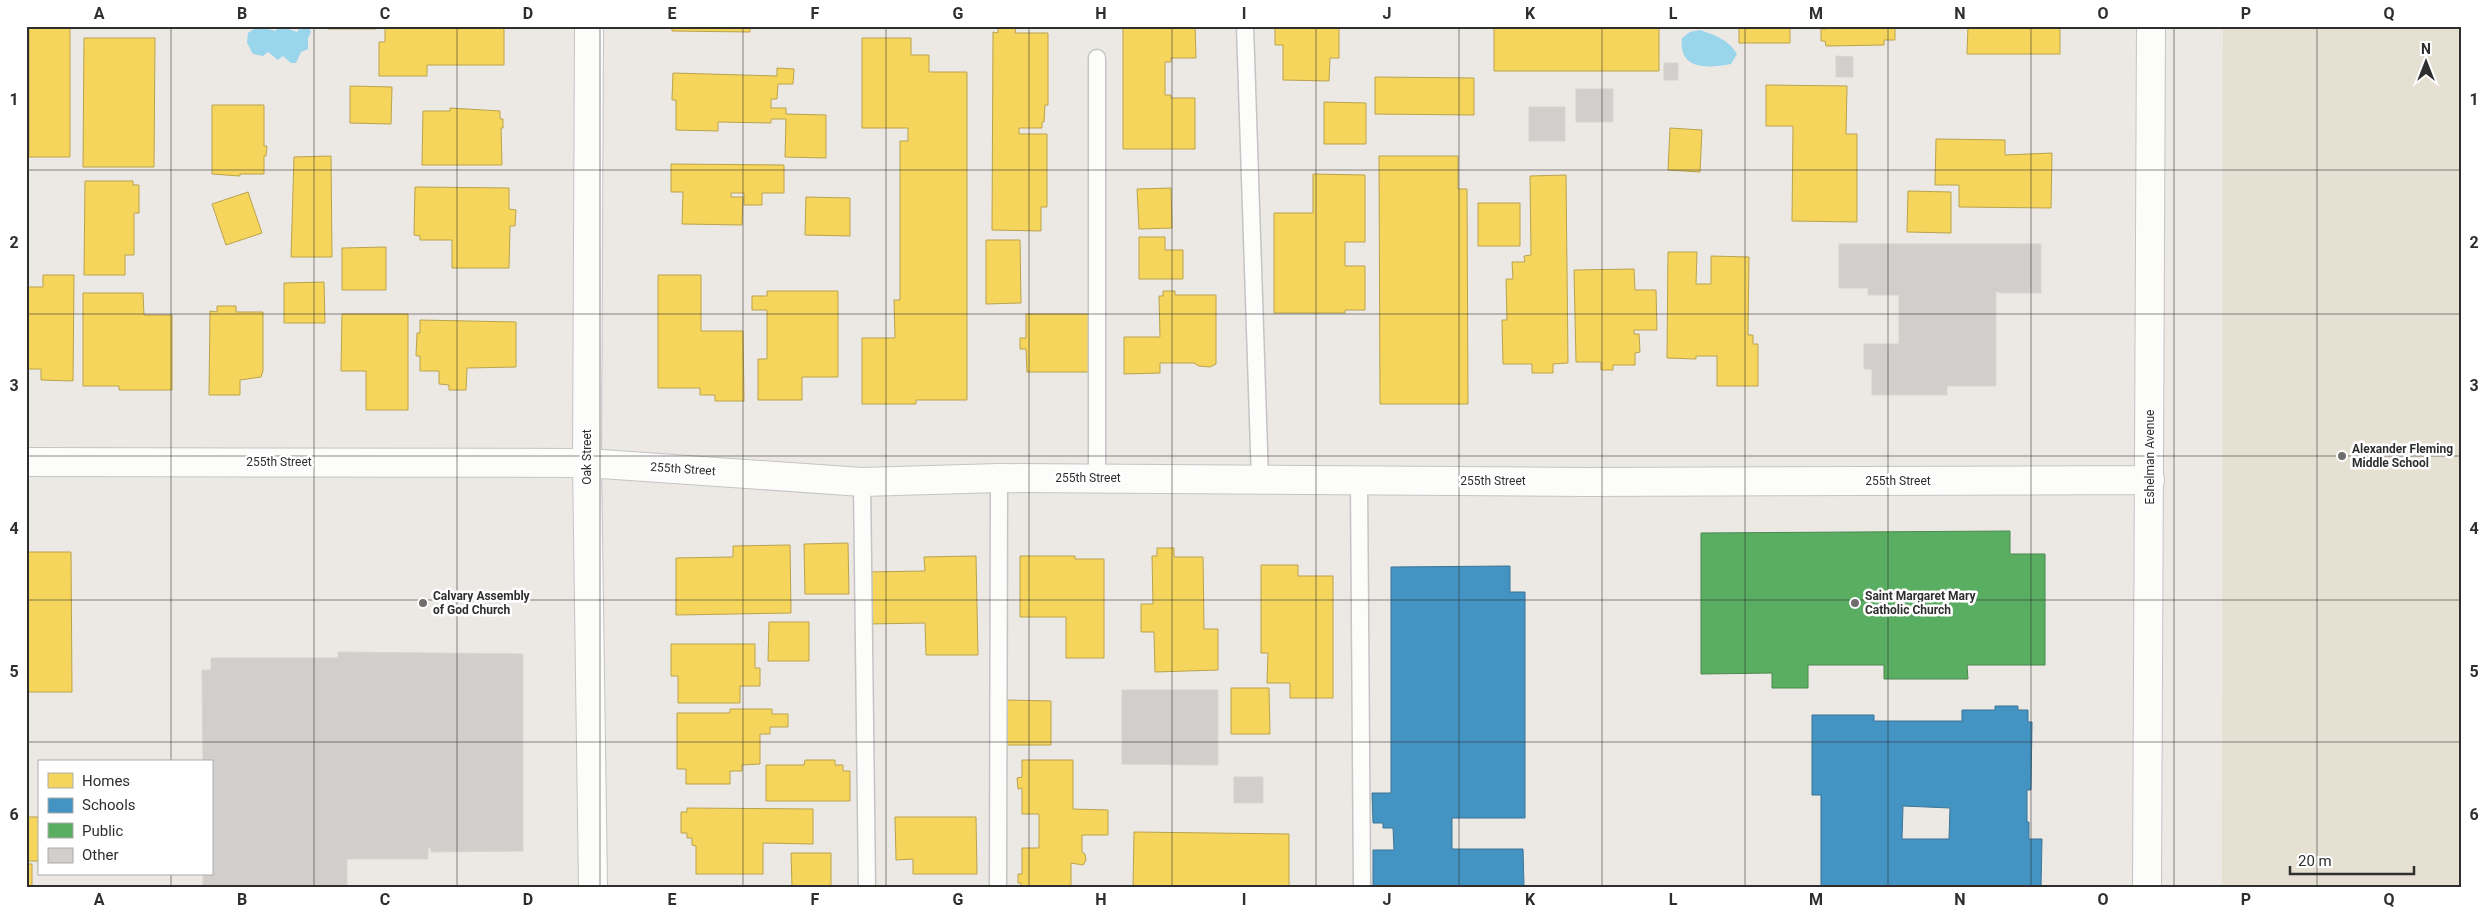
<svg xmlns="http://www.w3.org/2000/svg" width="2488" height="913" viewBox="0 0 2488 913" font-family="Roboto,sans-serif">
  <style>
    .education { fill: #e6e0d3 }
    .water { fill: #99d6ec }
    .homes { fill: #f6d55c; stroke: #baa34e }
    .schools { fill: #4393c3; stroke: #3d7596; fill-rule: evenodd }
    .public { fill: #5aae61; stroke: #4d8852 }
    .building { fill: #d1cecb; stroke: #d7d4d0 }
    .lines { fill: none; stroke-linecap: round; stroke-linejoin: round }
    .service-casing { stroke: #c5c4c5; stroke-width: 19 }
    .tertiary-casing { stroke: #c5c4c5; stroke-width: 30 }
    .service { stroke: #fcfcfb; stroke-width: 16 }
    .tertiary { stroke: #fcfcfb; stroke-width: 28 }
    .grid { fill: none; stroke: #2e2e2e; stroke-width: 1; stroke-opacity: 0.55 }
    .poi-dot { fill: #706f6e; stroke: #fff; stroke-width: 2 }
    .labels { text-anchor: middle; stroke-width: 5; stroke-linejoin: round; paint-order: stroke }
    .poi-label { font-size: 12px; font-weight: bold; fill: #2e2e2e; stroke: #fff; text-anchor: start }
    .street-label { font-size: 12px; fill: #2e2e2e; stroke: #fff }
    .neatline { fill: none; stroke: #2e2e2e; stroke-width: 2 }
    .grid-label { font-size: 16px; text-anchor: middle; font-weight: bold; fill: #2e2e2e }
  </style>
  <rect width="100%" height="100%" fill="#ece8e4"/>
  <path class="education" d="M 2223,26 L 2462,26 L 2462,887 L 2222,887 Z"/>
  <path class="water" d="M 258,26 L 275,31 L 279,28 L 286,28 L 297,32 L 300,28 L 308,26 L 311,32 L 308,38 L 308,49 L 301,52 L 296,63 L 291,63 L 283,56 L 278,60 L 268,52 L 263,56 L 253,54 L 247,43 L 248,33 Z
    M 1700,30 C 1715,35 1729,40 1737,54 L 1731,64 C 1709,68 1678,71 1682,38 L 1690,32 Z"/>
  <path class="homes" d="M 29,26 L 70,26 L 70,157 L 29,157 Z
    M 328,26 L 376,26 L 376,29 L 328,29 Z
    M 385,26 L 504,26 L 504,65 L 427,65 L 427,76 L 379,76 L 379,42 L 385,42 Z
    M 672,26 L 750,26 L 750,32 L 672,31 Z
    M 998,26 L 1016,26 L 1015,33 L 1048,33 L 1048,105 L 1045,105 L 1044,122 L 1042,122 L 1042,128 L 1019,128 L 1019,134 L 1047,134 L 1047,207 L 1041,207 L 1041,231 L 992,230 L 993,32 L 998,33 Z
    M 1123,26 L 1195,26 L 1196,58 L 1171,58 L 1171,62 L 1165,62 L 1165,95 L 1171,95 L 1171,98 L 1195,98 L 1195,149 L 1123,149 Z
    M 1275,26 L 1339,26 L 1339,58 L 1330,58 L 1329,81 L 1283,80 L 1283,45 L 1275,45 Z
    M 1494,26 L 1659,26 L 1659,71 L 1494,71 Z
    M 1739,26 L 1790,26 L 1790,43 L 1739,43 Z
    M 1826,26 L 1895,26 L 1895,40 L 1884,40 L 1884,45 L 1826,46 L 1825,41 L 1821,41 L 1821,29 L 1826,29 Z
    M 1968,26 L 2060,26 L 2060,54 L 1967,54 Z
    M 84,38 L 155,38 L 154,167 L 83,167 Z
    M 862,38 L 911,38 L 911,55 L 929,55 L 929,72 L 967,72 L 967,400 L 916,400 L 916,404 L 862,404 L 862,338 L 895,338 L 894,300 L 900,300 L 900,141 L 908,141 L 908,128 L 862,128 Z
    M 777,68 L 794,69 L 793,84 L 778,84 L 777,99 L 771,99 L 771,108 L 786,108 L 786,114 L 826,115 L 826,158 L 785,157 L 786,119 L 771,119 L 771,123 L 718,122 L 718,131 L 676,130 L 676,100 L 672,100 L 673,73 L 777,76 Z
    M 1375,77 L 1474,78 L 1474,115 L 1375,114 Z
    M 1766,85 L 1847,86 L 1846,134 L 1857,134 L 1857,222 L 1792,221 L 1793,126 L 1766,126 Z
    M 350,86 L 392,87 L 391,124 L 350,123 Z
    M 1324,102 L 1366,103 L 1366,144 L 1324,144 Z
    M 212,105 L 264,105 L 264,146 L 267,146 L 266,156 L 264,156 L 264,174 L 240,174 L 240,176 L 212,174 Z
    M 450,108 L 500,111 L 500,119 L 503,119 L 503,128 L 501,128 L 502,165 L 422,165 L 423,111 L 450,111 Z
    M 1670,128 L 1702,130 L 1700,172 L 1668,170 Z
    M 1936,139 L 2005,140 L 2005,155 L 2052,153 L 2051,208 L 1959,207 L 1959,185 L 1935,185 Z
    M 331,156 L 332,257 L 291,257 L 294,157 Z
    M 1379,156 L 1458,156 L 1458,189 L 1467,189 L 1468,404 L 1380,404 Z
    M 671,164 L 784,165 L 784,193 L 762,193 L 762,205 L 744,205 L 744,193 L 731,193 L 731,197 L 743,197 L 742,225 L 682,224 L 683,192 L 671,192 Z
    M 1313,174 L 1365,175 L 1365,242 L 1345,242 L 1345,266 L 1365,266 L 1365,310 L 1345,310 L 1345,313 L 1274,313 L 1274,213 L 1313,213 Z
    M 1566,175 L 1568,363 L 1553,364 L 1553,373 L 1532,373 L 1532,364 L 1503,364 L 1502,320 L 1507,320 L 1506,279 L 1513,279 L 1512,262 L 1525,262 L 1524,256 L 1531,255 L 1530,176 Z
    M 85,181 L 133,181 L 133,185 L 139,185 L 139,213 L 134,213 L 134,255 L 125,255 L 125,275 L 84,275 Z
    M 415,187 L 509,188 L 509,209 L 516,210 L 515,226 L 510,226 L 509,268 L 452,268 L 452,240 L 420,240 L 420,236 L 414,235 Z
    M 1171,188 L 1172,228 L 1139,229 L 1137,189 Z
    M 1908,191 L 1951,192 L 1951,233 L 1907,232 Z
    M 248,192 L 262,233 L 226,245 L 212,204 Z
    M 806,197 L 850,198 L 850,236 L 805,235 Z
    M 1478,203 L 1520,203 L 1520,246 L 1478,246 Z
    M 1139,237 L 1165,237 L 1165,250 L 1183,250 L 1183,279 L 1139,279 Z
    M 986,240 L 1020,240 L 1021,303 L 986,304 Z
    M 386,247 L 386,290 L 342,290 L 342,248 Z
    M 1668,252 L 1697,252 L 1696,284 L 1711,284 L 1711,256 L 1749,257 L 1748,335 L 1753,335 L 1753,344 L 1758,344 L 1758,386 L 1717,386 L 1717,356 L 1696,356 L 1696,359 L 1667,358 Z
    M 1634,269 L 1635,290 L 1656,290 L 1657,330 L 1634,330 L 1634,334 L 1639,334 L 1640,352 L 1635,353 L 1635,365 L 1613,365 L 1613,370 L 1601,370 L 1601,362 L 1576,362 L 1574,270 Z
    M 43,275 L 74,275 L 73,381 L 41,380 L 41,369 L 26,369 L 26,287 L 43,287 Z
    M 658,275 L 701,275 L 701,331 L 743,331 L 744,401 L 715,401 L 715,395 L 700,395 L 700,388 L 658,388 Z
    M 324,282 L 325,323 L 284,323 L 284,283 Z
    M 767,291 L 838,291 L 838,377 L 802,377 L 802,400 L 758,400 L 758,359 L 767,359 L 767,310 L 752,310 L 752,296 L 767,296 Z
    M 1163,291 L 1175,291 L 1175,295 L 1216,295 L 1216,364 L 1210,367 L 1199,366 L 1194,363 L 1160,363 L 1160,373 L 1124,374 L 1124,337 L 1160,337 L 1159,296 L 1163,296 Z
    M 83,293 L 143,293 L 144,315 L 172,315 L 172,390 L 119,390 L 119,386 L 83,386 Z
    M 217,306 L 236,306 L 236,312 L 263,312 L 263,371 L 261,377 L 240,380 L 240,395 L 209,395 L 210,311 L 217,312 Z
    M 342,314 L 408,314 L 408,410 L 366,410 L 366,371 L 341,371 Z
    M 1026,314 L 1091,314 L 1091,372 L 1027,372 L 1026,349 L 1020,349 L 1020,338 L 1026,338 Z
    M 420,320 L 516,322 L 516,367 L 467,368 L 466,390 L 449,390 L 449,385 L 439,384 L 439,371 L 420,371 L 420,356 L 416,356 L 417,333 L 420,333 Z
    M 848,543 L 849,594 L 805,594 L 804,544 Z
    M 790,545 L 791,613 L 676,615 L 676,558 L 733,557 L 733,546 Z
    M 1157,548 L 1174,548 L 1174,557 L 1203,557 L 1204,629 L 1218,629 L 1218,670 L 1155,672 L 1154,632 L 1141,632 L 1141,604 L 1153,604 L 1152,556 L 1157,556 Z
    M 26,552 L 71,552 L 72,692 L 26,692 Z
    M 976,556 L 978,655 L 926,655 L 925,623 L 868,624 L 867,572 L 925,571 L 924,557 Z
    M 1020,556 L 1075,556 L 1075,559 L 1104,559 L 1104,658 L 1066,658 L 1066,617 L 1020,617 Z
    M 1261,565 L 1298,565 L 1298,576 L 1333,576 L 1333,698 L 1290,698 L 1290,683 L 1267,683 L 1268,653 L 1261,653 Z
    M 769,622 L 809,622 L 809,661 L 768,661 Z
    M 671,644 L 755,644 L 755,668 L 760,668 L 760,686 L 740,686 L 740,703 L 678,703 L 678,676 L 671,676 Z
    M 1231,688 L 1269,688 L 1270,734 L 1231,734 Z
    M 1007,700 L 1051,701 L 1051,745 L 1007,745 Z
    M 730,709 L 772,709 L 772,714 L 788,714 L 788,727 L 770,727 L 770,734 L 760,734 L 760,764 L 742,765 L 742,771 L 730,771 L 730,784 L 686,784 L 686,769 L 677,769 L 677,713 L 730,713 Z
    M 805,760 L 835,760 L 835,765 L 843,765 L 843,771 L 850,771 L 850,801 L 766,801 L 766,765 L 804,765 Z
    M 1022,760 L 1073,760 L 1073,809 L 1108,810 L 1108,835 L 1082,835 L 1082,852 L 1085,854 L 1086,860 L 1083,865 L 1071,863 L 1071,887 L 1021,887 L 1021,883 L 1018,883 L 1018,874 L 1022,874 L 1022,848 L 1039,848 L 1039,814 L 1022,814 L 1022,788 L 1018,789 L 1017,778 L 1022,777 Z
    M 687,808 L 813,809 L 813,844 L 763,843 L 763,874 L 696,874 L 696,846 L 692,845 L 692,838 L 687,838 L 687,833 L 681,833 L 681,812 L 687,812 Z
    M 26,817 L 39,817 L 39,861 L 26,861 Z
    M 895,817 L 976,817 L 977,874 L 913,874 L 913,859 L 896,860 Z
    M 1134,832 L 1289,834 L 1289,887 L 1133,887 Z
    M 791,853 L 831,853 L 831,887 L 792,887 Z
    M 26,864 L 32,864 L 32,887 L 26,887 Z"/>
  <path class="schools" d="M 1510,566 L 1510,592 L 1525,592 L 1525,818 L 1452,818 L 1452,849 L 1523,849 L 1524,887 L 1373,887 L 1373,850 L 1394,850 L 1393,828 L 1383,828 L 1383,823 L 1373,823 L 1372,793 L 1391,793 L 1391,567 Z
    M 1995,706 L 2018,706 L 2018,710 L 2028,710 L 2028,722 L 2032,722 L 2031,790 L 2027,790 L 2027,822 L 2029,822 L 2029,839 L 2042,839 L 2041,887 L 1821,887 L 1821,795 L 1812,795 L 1812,715 L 1874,715 L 1874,721 L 1962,721 L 1962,710 L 1995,710 ZM 1903,806 L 1950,808 L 1949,839 L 1902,839 Z"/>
  <path class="public" d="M 2010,531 L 2010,554 L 2045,554 L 2045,665 L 1967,665 L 1968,679 L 1884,679 L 1884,665 L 1808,665 L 1808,688 L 1772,688 L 1772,673 L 1701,674 L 1701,533 Z"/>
  <path class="building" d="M 1836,56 L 1853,57 L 1853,77 L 1836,77 Z
    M 1664,63 L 1678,63 L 1678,80 L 1664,80 Z
    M 1576,89 L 1613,89 L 1613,122 L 1576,122 Z
    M 1529,107 L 1565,107 L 1565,141 L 1529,141 Z
    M 1839,244 L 2041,244 L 2041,293 L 2000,293 L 1996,291 L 1996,386 L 1947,386 L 1947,395 L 1872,395 L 1872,369 L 1864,369 L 1864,344 L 1899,344 L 1899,295 L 1868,295 L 1868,288 L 1839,288 Z
    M 338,652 L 523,654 L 523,851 L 431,852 L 431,848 L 428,848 L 428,859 L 347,859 L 347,887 L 203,887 L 203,874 L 211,874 L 211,762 L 203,762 L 202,670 L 211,670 L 211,658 L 338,658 Z
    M 1122,690 L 1218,690 L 1218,765 L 1122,764 Z
    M 1234,777 L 1263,777 L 1263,803 L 1234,803 Z"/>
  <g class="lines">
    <g class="service-casing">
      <path id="service" d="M 1245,26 L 1260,480
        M 1097,58 L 1097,478
        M 1359,481 L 1362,887
        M 862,482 L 867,887
        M 998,887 L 999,478"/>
    </g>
    <g class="tertiary-casing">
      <path id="tertiary" d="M 589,26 L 587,463 L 593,887
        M 26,462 L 587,463 L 862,482 L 999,478 L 1587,482 L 2150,480
        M 2147,887 L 2151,26"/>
    </g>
    <use href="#service" class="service"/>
    <use href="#tertiary" class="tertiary"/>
  </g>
  <path class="grid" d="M 171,26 L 171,762M 314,26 L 314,887M 457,26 L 457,887M 600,26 L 600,887M 743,26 L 743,887M 886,26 L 886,887M 1029,26 L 1029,887M 1172,26 L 1172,887M 1316,26 L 1316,887M 1459,26 L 1459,887M 1602,26 L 1602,887M 1745,26 L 1745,887M 1888,26 L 1888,887M 2031,26 L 2031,887M 2174,26 L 2174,887M 2317,26 L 2317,887M 26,170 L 2462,170M 26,314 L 2462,314M 26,456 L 2462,456M 26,600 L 2462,600M 26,742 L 2462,742M 171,874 L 171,887"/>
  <g class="poi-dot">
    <circle cx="2342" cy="456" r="5"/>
    <circle cx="423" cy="603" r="5"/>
    <circle cx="1855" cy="603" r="5"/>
  </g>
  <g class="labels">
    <g class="poi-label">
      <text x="2352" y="453">Alexander Fleming<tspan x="2352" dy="14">Middle School</tspan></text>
      <text x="433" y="600">Calvary Assembly<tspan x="433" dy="14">of God Church</tspan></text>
      <text x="1865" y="600">Saint Margaret Mary<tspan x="1865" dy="14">Catholic Church</tspan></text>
    </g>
    <g class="street-label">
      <text transform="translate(587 457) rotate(-90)" y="4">Oak Street</text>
      <text transform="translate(2150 457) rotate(-90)" y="4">Eshelman Avenue</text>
      <text x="279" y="466">255th Street</text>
      <text transform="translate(683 469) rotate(4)" y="4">255th Street</text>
      <text x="1088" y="482">255th Street</text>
      <text x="1493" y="485">255th Street</text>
      <text x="1898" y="485">255th Street</text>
    </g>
  </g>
  <rect width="2488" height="913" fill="none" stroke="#ffffff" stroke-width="55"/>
  <rect x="38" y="760" width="175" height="115" fill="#ffffff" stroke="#ababab"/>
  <rect x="48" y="773" width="25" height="15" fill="#f6d55c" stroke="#ababab"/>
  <text x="82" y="786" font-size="15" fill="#2e2e2e">Homes</text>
  <rect x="48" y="798" width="25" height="15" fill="#4393c3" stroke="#ababab"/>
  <text x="82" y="810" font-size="15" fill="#2e2e2e">Schools</text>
  <rect x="48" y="823" width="25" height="15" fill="#5aae61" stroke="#ababab"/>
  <text x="82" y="836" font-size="15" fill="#2e2e2e">Public</text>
  <rect x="48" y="848" width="25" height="15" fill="#d1cecb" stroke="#ababab"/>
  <text x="82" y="860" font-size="15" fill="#2e2e2e">Other</text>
  <g transform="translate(2426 62)" stroke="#ffffff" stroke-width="4" paint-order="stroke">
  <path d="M0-4L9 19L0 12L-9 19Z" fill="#2e2e2e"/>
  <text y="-8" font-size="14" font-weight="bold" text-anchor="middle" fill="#2e2e2e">N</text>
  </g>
  <path d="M2290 866v8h124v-8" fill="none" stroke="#2e2e2e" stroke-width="2.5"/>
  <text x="2298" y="866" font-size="15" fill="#2e2e2e" stroke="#ffffff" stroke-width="4" paint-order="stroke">20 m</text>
  <rect x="28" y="28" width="2432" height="858" class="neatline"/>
  <g class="grid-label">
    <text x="99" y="19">A</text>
    <text x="242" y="19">B</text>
    <text x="385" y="19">C</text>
    <text x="528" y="19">D</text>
    <text x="672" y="19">E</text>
    <text x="815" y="19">F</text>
    <text x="958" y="19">G</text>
    <text x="1101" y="19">H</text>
    <text x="1244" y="19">I</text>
    <text x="1387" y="19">J</text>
    <text x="1530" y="19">K</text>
    <text x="1673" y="19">L</text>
    <text x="1816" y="19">M</text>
    <text x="1960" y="19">N</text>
    <text x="2103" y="19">O</text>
    <text x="2246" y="19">P</text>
    <text x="2389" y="19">Q</text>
    <text x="14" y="105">1</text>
    <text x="2474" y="105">1</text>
    <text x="14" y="248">2</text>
    <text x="2474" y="248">2</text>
    <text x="14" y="391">3</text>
    <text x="2474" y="391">3</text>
    <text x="14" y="534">4</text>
    <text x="2474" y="534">4</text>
    <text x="14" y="677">5</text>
    <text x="2474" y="677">5</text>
    <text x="14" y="820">6</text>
    <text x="2474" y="820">6</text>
    <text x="99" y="905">A</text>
    <text x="242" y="905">B</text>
    <text x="385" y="905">C</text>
    <text x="528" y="905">D</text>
    <text x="672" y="905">E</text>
    <text x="815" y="905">F</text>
    <text x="958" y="905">G</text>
    <text x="1101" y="905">H</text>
    <text x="1244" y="905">I</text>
    <text x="1387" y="905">J</text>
    <text x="1530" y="905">K</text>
    <text x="1673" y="905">L</text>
    <text x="1816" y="905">M</text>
    <text x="1960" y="905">N</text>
    <text x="2103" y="905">O</text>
    <text x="2246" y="905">P</text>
    <text x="2389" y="905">Q</text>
  </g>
</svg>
